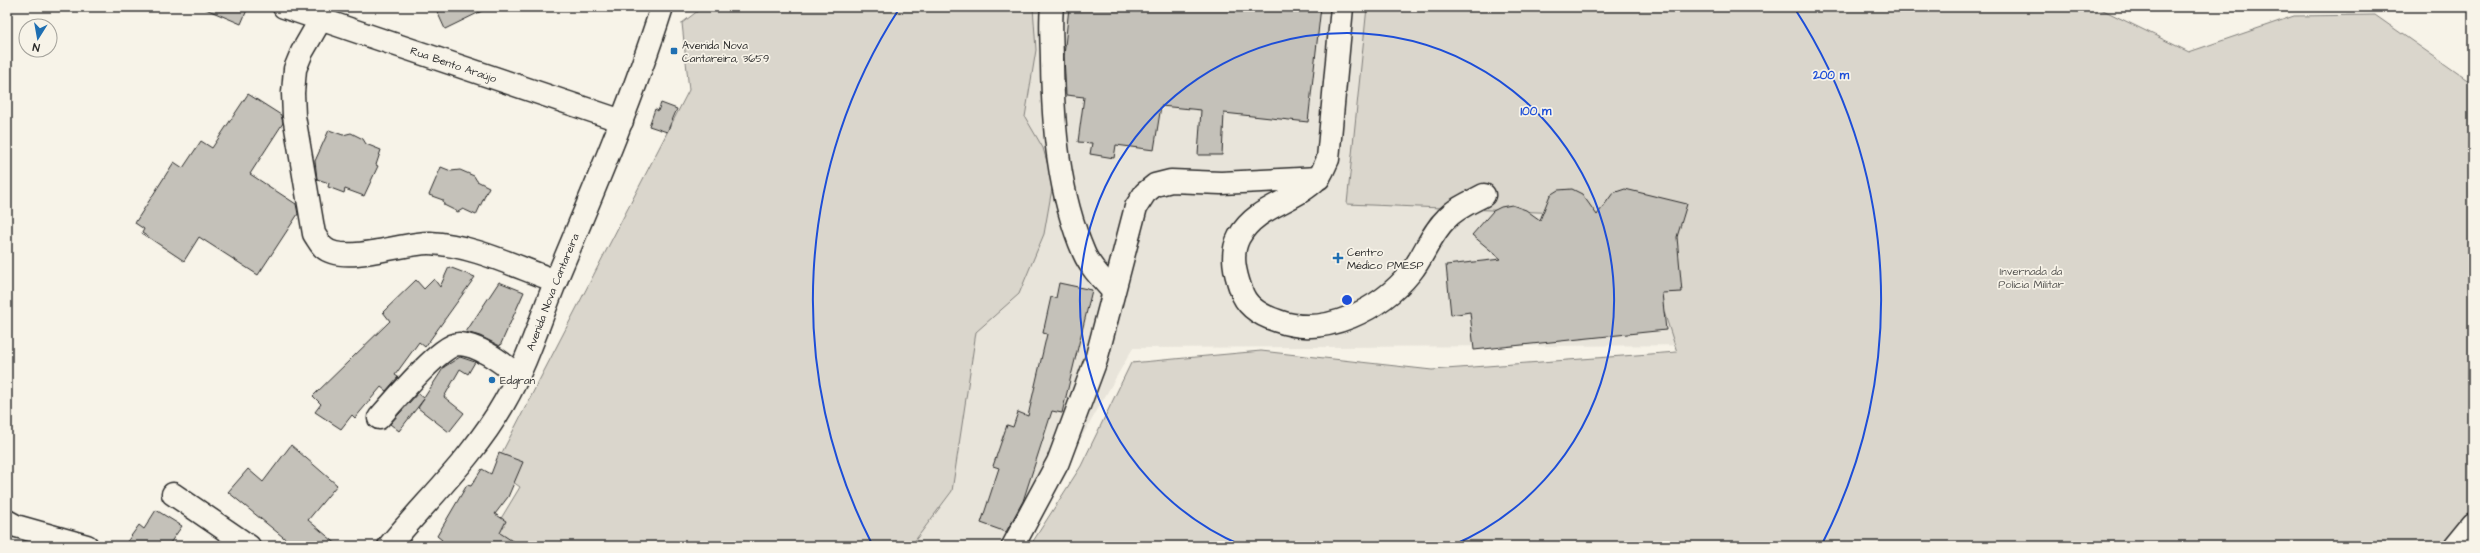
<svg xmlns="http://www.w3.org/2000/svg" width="2480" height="553" viewBox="0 0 2480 553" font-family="'Architects Daughter',sans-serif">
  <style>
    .built { fill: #e8e4da }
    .green { fill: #dad6cc; stroke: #82807c }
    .building { fill: #c4c1b9; stroke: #2b2b2b }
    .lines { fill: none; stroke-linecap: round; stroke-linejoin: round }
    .minor-casing { stroke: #2b2b2b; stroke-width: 25 }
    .major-casing { stroke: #2b2b2b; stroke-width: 25 }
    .minor { stroke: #f7f3e8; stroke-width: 22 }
    .major { stroke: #f7f3e8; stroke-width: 22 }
    .ring { fill: none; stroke: #1d4ed8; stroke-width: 2 }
    .poi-dot { fill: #1f6fb2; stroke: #f7f3e8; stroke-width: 1.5 }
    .labels { text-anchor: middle; stroke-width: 3.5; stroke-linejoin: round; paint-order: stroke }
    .poi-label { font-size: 11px; fill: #2b2b2b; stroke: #f7f3e8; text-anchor: start }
    .street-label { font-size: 11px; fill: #2b2b2b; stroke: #f7f3e8 }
    .park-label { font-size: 11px; fill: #575653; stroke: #f7f3e8 }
    .centre { fill: #1d4ed8; stroke: #f7f3e8; stroke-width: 2 }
    .ring-label { font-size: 12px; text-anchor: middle; font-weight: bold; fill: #1d4ed8; stroke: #f7f3e8; stroke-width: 3.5; stroke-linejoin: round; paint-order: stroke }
  </style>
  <rect width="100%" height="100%" fill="#f7f3e8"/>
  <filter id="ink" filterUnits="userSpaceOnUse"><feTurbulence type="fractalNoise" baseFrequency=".025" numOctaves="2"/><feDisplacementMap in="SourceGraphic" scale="8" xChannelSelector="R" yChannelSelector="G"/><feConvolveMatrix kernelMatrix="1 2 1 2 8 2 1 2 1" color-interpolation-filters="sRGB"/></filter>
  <g filter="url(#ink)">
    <path class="built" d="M 1027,7 L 1423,7 L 1690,159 L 1733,345 L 1133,348 L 1019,546 L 817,546 Z"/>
    <path class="green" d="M 703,7 L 1033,7 L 1036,50 L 1025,117 L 1043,148 L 1053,183 L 1044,234 L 1019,294 L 976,332 L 952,491 L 911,546 L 475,546 L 494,530 L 520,487 L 494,468 L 689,90 L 682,23 Z
      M 1367,7 L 2097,7 L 2189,52 L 2294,16 L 2375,15 L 2473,84 L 2473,546 L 1030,546 L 1081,466 L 1131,363 L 1261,351 L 1432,370 L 1677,352 L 1633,216 L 1347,204 Z"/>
    <path class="building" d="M 201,7 L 238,7 L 247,10 L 241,24 Z
      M 435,7 L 490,7 L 445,29 Z
      M 1069,7 L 1321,7 L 1308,122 L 1224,113 L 1222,155 L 1198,155 L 1201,110 L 1161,106 L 1154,150 L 1116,145 L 1114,158 L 1090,154 L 1092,143 L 1078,142 L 1084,97 L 1066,95 L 1064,56 Z
      M 248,94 L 281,115 L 283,123 L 250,174 L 296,204 L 298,214 L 258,275 L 199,237 L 184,261 L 142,233 L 144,229 L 135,223 L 174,162 L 183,168 L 201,141 L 212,148 Z
      M 661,103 L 677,109 L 667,132 L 649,126 L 655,109 L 658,111 Z
      M 329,130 L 343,135 L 351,133 L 363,139 L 366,144 L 381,150 L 376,165 L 378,166 L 364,196 L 345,189 L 344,193 L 328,187 L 329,183 L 317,179 L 315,161 Z
      M 441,167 L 451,171 L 460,170 L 474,176 L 477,181 L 489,187 L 476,215 L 463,209 L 458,212 L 444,205 L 443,200 L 429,195 Z
      M 1572,189 L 1582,194 L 1597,215 L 1613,193 L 1625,189 L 1687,204 L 1677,237 L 1682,292 L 1662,293 L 1666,330 L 1474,350 L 1470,312 L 1451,315 L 1446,265 L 1501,259 L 1472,235 L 1493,211 L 1501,207 L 1512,205 L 1526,210 L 1540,220 L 1550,195 L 1558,190 Z
      M 449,267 L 475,277 L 425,347 L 419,342 L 395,375 L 398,377 L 386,391 L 381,387 L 355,418 L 352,415 L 341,429 L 315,412 L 321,404 L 313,396 L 390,321 L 383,312 L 416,280 L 424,289 L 434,279 L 440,287 Z
      M 499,282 L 524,292 L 500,346 L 480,336 L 466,332 Z
      M 1059,283 L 1092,290 L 1062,413 L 1052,411 L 1023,501 L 1006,532 L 981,523 L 999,468 L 993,466 L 1007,425 L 1013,427 L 1018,412 L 1028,416 L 1047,334 L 1043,333 L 1051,297 L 1056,298 Z
      M 460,357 L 478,363 L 475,362 L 468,374 L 460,369 L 444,397 L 464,413 L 449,432 L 418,408 L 424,399 L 399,431 L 390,424 L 418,393 L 424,398 L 444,367 Z
      M 291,445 L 337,485 L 308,520 L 339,546 L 294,546 L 228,492 L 248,469 L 263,482 Z
      M 499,453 L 523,462 L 508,497 L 495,514 L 506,521 L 500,533 L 520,546 L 438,546 L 442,540 L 437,536 L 467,485 L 471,486 L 482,469 L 491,474 Z
      M 156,510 L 182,526 L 168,546 L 124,546 L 139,525 L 144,529 Z"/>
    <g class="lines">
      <g class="minor-casing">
        <g id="minor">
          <path id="s1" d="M 284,7 L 622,121"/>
          <path d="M 1052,7 C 1050,25 1052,44 1052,62 C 1053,125 1058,193 1084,253 C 1090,267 1102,279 1113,291"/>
          <path d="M 1342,7 L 1328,159 C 1325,165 1322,174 1318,178 C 1294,203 1257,205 1239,237 C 1230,254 1235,273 1241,290 C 1246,307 1262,316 1278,321 C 1325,338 1381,309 1411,272 C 1424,256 1431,233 1446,219 C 1456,208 1471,202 1484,195"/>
          <path d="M 321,19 L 302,52 L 295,69 L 293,93 L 294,116 L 314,234 C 317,238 319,243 323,247 C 343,266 404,242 430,243 C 473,245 516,267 556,281"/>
          <path d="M 379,418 C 392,403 442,343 459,344 C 480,345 502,363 518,375"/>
          <path d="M 173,494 L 249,546"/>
          <path d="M 7,521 L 16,526 L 87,546"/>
          <path d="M 1013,546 L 1058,462 L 1096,360 L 1136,207 L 1145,193 L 1155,185 L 1171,181 L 1221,183 L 1319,178"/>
          <path d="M 2455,546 L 2473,524"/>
        </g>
      </g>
      <g class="major-casing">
        <g id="major">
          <path id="s2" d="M 389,546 C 428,499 474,456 504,403 C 528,362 541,316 559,273 C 596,185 633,98 662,7"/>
        </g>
      </g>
      <use href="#minor" class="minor"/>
      <use href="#major" class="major"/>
    </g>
  </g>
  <g class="ring">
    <path d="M1243 546A267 267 0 1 1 1451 546"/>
    <path d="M871 542A534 534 0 0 1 899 9M1795 9A534 534 0 0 1 1823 542"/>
  </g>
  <g class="poi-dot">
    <rect x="670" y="47" width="8" height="8" rx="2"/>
    <path d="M1336 252h4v4h4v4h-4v4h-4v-4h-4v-4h4z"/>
    <circle cx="492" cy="380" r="4"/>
  </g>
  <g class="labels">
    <g class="poi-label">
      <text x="682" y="49">Avenida Nova<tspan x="682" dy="13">Cantareira, 3659</tspan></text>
      <text x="1347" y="256">Centro<tspan x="1347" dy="13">Médico PMESP</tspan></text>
      <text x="500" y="384">Edgran</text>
    </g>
    <g class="street-label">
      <text dy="4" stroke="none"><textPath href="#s1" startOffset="179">Rua Bento Araújo</textPath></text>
      <text dy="4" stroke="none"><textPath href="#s2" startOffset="305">Avenida Nova Cantareira</textPath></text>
    </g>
    <g class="park-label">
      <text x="2031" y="275">Invernada da<tspan x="2031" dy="13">Polícia Militar</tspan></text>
    </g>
  </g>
  <circle cx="1347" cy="300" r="6" class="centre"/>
  <g class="ring-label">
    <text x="1831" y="79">200 m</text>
    <text x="1536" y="115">100 m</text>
  </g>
  <rect width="2480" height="553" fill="none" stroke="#f7f3e8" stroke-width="24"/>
  <rect x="12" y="12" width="2456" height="529" fill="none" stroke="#2b2b2b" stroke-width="1.5" filter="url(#ink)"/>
  <g transform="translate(38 38) rotate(191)"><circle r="19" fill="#f7f3e8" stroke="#a5a39c"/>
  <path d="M0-3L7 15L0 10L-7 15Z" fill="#1f6fb2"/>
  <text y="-6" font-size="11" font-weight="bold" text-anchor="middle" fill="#2b2b2b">N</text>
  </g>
</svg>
